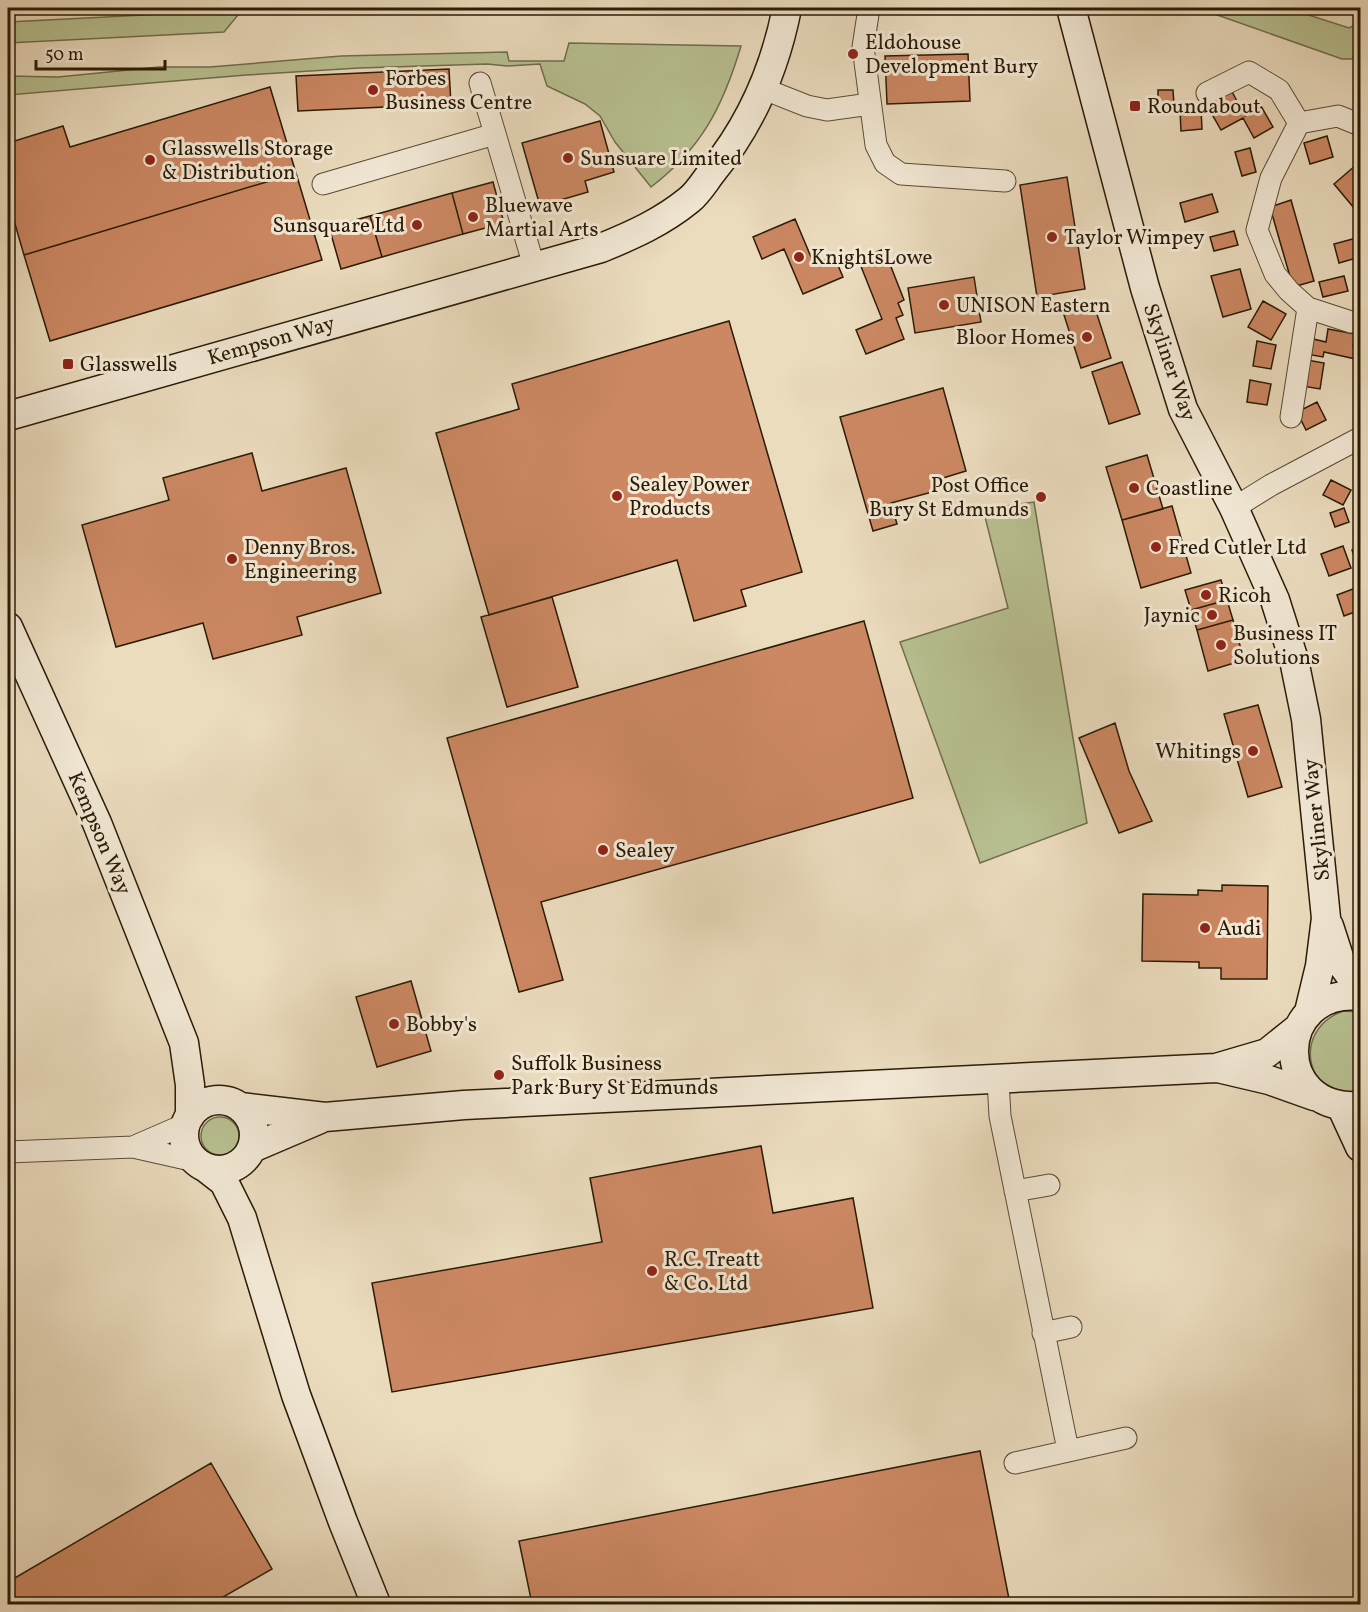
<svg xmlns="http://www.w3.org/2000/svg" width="1368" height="1612" viewBox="0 0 1368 1612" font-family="Vollkorn,serif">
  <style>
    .green { fill: #b8c091; stroke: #716e4c; stroke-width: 1.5 }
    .building { fill: #cc8863; stroke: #2a1b06; stroke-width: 1.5 }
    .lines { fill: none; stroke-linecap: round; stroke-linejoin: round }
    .street-casing { stroke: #5a4b34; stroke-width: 23 }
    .secondary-casing { stroke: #2a1b06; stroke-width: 31 }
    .street { stroke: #f2e8d5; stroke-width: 21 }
    .secondary { stroke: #f2e8d5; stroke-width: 28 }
    .poi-dot { fill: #8f2418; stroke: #f2e8d5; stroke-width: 2 }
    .labels { text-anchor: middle; stroke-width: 6; stroke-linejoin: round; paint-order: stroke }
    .poi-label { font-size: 21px; fill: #2a1b06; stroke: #f2e8d5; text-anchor: start }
    .street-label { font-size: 21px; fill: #2a1b06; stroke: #f2e8d5 }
  </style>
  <rect width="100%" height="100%" fill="#ebdcbe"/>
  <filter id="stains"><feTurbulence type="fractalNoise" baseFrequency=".00333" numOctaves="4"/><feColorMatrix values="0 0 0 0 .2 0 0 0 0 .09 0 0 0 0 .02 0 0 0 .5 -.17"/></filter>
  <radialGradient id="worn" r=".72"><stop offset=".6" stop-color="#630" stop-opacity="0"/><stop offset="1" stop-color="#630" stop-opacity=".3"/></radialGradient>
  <path class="green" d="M 1208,8 L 1287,8 L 1349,28 L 1360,22 L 1360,49 L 1354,52 L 1353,59 L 1342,59 L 1206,11 Z
    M 242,10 L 224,32 L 8,43 L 8,22 Z
    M 569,43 L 741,46 C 723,106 702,148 651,187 L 615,142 L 600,116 L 585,104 L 547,86 L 540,64 L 507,66 L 487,64 L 359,68 L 246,75 L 8,95 L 9,76 L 58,77 L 159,67 L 210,67 L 341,56 L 507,52 L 509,61 L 564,61 Z
    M 1034,502 L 1087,823 L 980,863 L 900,642 L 1008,608 L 984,513 L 999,507 Z
    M 1343,1011 L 1360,1012 L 1360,1093 C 1307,1103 1289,1031 1343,1011 Z
    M201 1136a19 19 0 1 1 38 0a19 19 0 1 1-38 0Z"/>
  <path class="building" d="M 968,54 L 970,101 L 887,104 L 885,56 Z
    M 449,69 L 451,104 L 298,111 L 296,76 Z
    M 270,87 L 296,173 L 24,255 L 8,200 L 8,143 L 63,126 L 70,147 Z
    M 1230,88 L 1245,116 L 1261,106 L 1273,127 L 1254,138 L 1243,118 L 1221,130 L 1205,102 Z
    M 1158,90 L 1173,90 L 1174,104 L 1158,105 Z
    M 1201,110 L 1202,129 L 1181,131 L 1180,111 Z
    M 600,121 L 614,172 L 585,181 L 588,192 L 540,206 L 522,143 Z
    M 1327,136 L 1333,157 L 1310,164 L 1304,143 Z
    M 1250,148 L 1256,172 L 1242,176 L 1235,152 Z
    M 1356,165 L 1360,170 L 1359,214 L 1334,184 Z
    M 296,173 L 322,260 L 50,341 L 24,255 Z
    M 1067,177 L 1085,289 L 1037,297 L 1020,185 Z
    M 493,182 L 504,223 L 463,234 L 452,193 Z
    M 452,193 L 463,234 L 382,257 L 370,216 Z
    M 1212,194 L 1218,212 L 1185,222 L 1180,203 Z
    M 1291,200 L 1314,281 L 1293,287 L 1270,207 Z
    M 370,216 L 382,257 L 341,269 L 329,227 Z
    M 795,219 L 814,264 L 834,256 L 843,277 L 803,294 L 784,249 L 762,259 L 753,237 Z
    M 1234,231 L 1238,245 L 1214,251 L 1210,237 Z
    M 1360,237 L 1360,257 L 1339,263 L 1334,244 Z
    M 884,249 L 904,300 L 898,303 L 903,315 L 896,318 L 904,339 L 866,354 L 856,330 L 882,319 L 858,259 Z
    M 1240,269 L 1251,309 L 1223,317 L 1211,276 Z
    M 1344,276 L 1348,291 L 1323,297 L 1319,282 Z
    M 974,277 L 981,322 L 915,333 L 908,288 Z
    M 1263,301 L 1286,314 L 1271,340 L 1248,327 Z
    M 1094,305 L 1111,358 L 1081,368 L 1064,315 Z
    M 729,321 L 802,572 L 741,590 L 746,606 L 694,621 L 677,560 L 489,615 L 436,433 L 519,409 L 512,384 Z
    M 1328,329 L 1355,334 L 1353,346 L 1360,348 L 1360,360 L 1324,352 L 1323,357 L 1306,354 L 1309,338 L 1326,342 Z
    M 1257,341 L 1276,345 L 1271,369 L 1253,366 Z
    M 1307,360 L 1324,363 L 1320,389 L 1302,386 Z
    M 1122,362 L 1140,414 L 1109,424 L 1092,372 Z
    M 1250,380 L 1271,384 L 1267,405 L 1247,402 Z
    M 943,388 L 966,471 L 933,481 L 936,491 L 891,503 L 897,524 L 873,531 L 840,417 Z
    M 1317,402 L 1326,420 L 1306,430 L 1297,412 Z
    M 252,453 L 262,491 L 346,468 L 381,593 L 297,617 L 302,635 L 213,659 L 203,623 L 116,647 L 82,525 L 169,500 L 163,478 Z
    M 1147,455 L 1163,509 L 1122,520 L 1106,467 Z
    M 1331,480 L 1351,490 L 1343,505 L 1323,495 Z
    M 1172,506 L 1191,573 L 1141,588 L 1122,520 Z
    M 1344,508 L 1349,522 L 1335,527 L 1330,513 Z
    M 1343,546 L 1351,568 L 1329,576 L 1321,554 Z
    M 1360,547 L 1360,566 L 1358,567 L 1352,550 Z
    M 1221,580 L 1227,600 L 1191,610 L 1185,590 Z
    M 1358,587 L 1360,610 L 1344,616 L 1337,595 Z
    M 552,597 L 578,687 L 507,707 L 481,617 Z
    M 1227,600 L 1233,620 L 1197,630 L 1191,610 Z
    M 1233,620 L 1244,660 L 1208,671 L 1197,630 Z
    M 864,621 L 913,798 L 541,902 L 563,980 L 519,992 L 447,738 Z
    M 1258,705 L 1282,787 L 1248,797 L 1224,714 Z
    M 1115,723 L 1129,771 L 1152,821 L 1119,833 L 1079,738 Z
    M 1222,885 L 1268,886 L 1267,979 L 1221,979 L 1221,968 L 1199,968 L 1199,962 L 1142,961 L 1143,894 L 1198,895 L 1198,890 L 1222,891 Z
    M 411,981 L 431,1051 L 377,1067 L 356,997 Z
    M 761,1146 L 773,1213 L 853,1198 L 873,1308 L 392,1392 L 372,1283 L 602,1242 L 590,1178 Z
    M 980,1451 L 1010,1604 L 532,1604 L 519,1541 Z
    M 211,1463 L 272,1569 L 211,1604 L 13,1604 L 8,1595 L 8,1582 Z"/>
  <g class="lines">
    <g class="street-casing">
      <path id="street" d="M 869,8 L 863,47 L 876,145 L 885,163 L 901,174 L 1005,181
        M 480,83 L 534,266
        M 764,89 L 807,106 L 827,110 L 870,104
        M 1207,93 L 1249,72 L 1279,90 L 1299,123 L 1271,178 L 1257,230 L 1275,274 L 1289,291 L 1308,308 L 1351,322 L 1360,322
        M 1299,123 L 1338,116 L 1360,125
        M 323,184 L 495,134
        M 1291,417 L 1308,308
        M 1234,508 L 1271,485 L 1360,438
        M 998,1080 L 1000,1116 L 1068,1450
        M 133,1147 L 186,1124
        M 8,1152 L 133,1147 L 195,1161
        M 1015,1191 L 1049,1185
        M 1043,1333 L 1071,1327
        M 1015,1463 L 1126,1438"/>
    </g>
    <g class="secondary-casing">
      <path id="secondary" d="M 1071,8 L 1145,288 L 1183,409 L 1234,508 L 1275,600 L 1294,660 L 1306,719 L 1326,918 L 1320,966 L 1309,1012
        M 8,416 L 601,248 C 633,235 662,222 689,200 C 698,193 705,181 712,172 C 752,123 775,69 787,8
        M 8,627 L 97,823 L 184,1043 L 190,1085 L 190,1116
        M 1329,926 L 1341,963 L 1360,989
        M 1360,996 C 1274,988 1270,1112 1360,1106
        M 1218,1068 L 1269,1080 L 1314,1096
        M184 1135a35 35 0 1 1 70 0a35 35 0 1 1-70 0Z
        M 241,1107 L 325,1117 L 464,1105 L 1216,1068 L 1267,1053 L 1297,1029
        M 1342,1108 L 1360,1147
        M 252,1148 L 320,1119
        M 206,1168 L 224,1182 L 242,1218 L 296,1395 L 343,1522 L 376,1604"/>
    </g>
    <use href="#street" class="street"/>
    <use href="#secondary" class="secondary"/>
  </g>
  <g class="poi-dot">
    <circle cx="853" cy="54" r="6"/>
    <circle cx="373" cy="90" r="6"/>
    <rect x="1129" y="100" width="12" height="12" rx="3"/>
    <circle cx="568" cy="158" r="6"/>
    <circle cx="150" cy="160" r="6"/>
    <circle cx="473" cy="217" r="6"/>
    <circle cx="417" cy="225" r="6"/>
    <circle cx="1052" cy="237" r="6"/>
    <circle cx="799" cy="257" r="6"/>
    <circle cx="944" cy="305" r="6"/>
    <circle cx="1087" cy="337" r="6"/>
    <rect x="62" y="358" width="12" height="12" rx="3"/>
    <circle cx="1134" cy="488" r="6"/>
    <circle cx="617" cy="496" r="6"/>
    <circle cx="1041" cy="497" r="6"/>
    <circle cx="1156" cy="547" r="6"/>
    <circle cx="232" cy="559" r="6"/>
    <circle cx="1206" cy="595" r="6"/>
    <circle cx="1212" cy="615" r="6"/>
    <circle cx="1221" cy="645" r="6"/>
    <circle cx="1253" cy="751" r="6"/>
    <circle cx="603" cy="850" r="6"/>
    <circle cx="1205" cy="928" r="6"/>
    <circle cx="394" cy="1024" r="6"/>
    <circle cx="499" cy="1075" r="6"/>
    <circle cx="652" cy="1271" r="6"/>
  </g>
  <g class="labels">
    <g class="poi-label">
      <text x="865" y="49">Eldohouse<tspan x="865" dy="24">Development Bury</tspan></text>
      <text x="385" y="85">Forbes<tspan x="385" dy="24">Business Centre</tspan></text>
      <text x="1147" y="113">Roundabout</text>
      <text x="162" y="155">Glasswells Storage<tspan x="162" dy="24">&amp; Distribution</tspan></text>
      <text x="580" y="165">Sunsuare Limited</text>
      <text x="485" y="212">Bluewave<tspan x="485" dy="24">Martial Arts</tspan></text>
      <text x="405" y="232" text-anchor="end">Sunsquare Ltd</text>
      <text x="1064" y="244">Taylor Wimpey</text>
      <text x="811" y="264">KnightsLowe</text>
      <text x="956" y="312">UNISON Eastern</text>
      <text x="1075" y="344" text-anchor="end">Bloor Homes</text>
      <text x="80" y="371">Glasswells</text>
      <text x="629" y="491">Sealey Power<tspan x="629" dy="24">Products</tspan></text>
      <text x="1029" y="492" text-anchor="end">Post Office<tspan x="1029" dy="24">Bury St Edmunds</tspan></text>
      <text x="1146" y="495">Coastline</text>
      <text x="244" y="554">Denny Bros.<tspan x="244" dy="24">Engineering</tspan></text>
      <text x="1168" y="554">Fred Cutler Ltd</text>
      <text x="1218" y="602">Ricoh</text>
      <text x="1200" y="622" text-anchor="end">Jaynic</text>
      <text x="1233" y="640">Business IT<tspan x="1233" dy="24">Solutions</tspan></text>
      <text x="1241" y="758" text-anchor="end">Whitings</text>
      <text x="615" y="857">Sealey</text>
      <text x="1217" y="935">Audi</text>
      <text x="406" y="1031">Bobby's</text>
      <text x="511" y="1070">Suffolk Business<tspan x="511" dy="24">Park Bury St Edmunds</tspan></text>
      <text x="664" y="1266">R.C. Treatt<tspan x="664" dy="24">&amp; Co. Ltd</tspan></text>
    </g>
    <g class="street-label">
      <text transform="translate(271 340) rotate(-16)" y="7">Kempson Way</text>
      <text transform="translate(1170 362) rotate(71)" y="7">Skyliner Way</text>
      <text transform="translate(1316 820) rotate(-96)" y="7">Skyliner Way</text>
      <text transform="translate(100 833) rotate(67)" y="7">Kempson Way</text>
    </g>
  </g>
  <rect width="1368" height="1612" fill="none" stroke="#ebdcbe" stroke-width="30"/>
  <rect x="9" y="9" width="1350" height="1594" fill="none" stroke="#2a1b06" stroke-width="3"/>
  <rect x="15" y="15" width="1338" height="1582" fill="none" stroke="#2a1b06" stroke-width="1.5"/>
  <path d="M36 60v9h129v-9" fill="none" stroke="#2a1b06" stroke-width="3"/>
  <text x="45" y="60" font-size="18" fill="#2a1b06" stroke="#f2e8d5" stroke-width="4.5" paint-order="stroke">50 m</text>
  <rect width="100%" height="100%" filter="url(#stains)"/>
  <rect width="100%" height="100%" fill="url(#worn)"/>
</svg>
